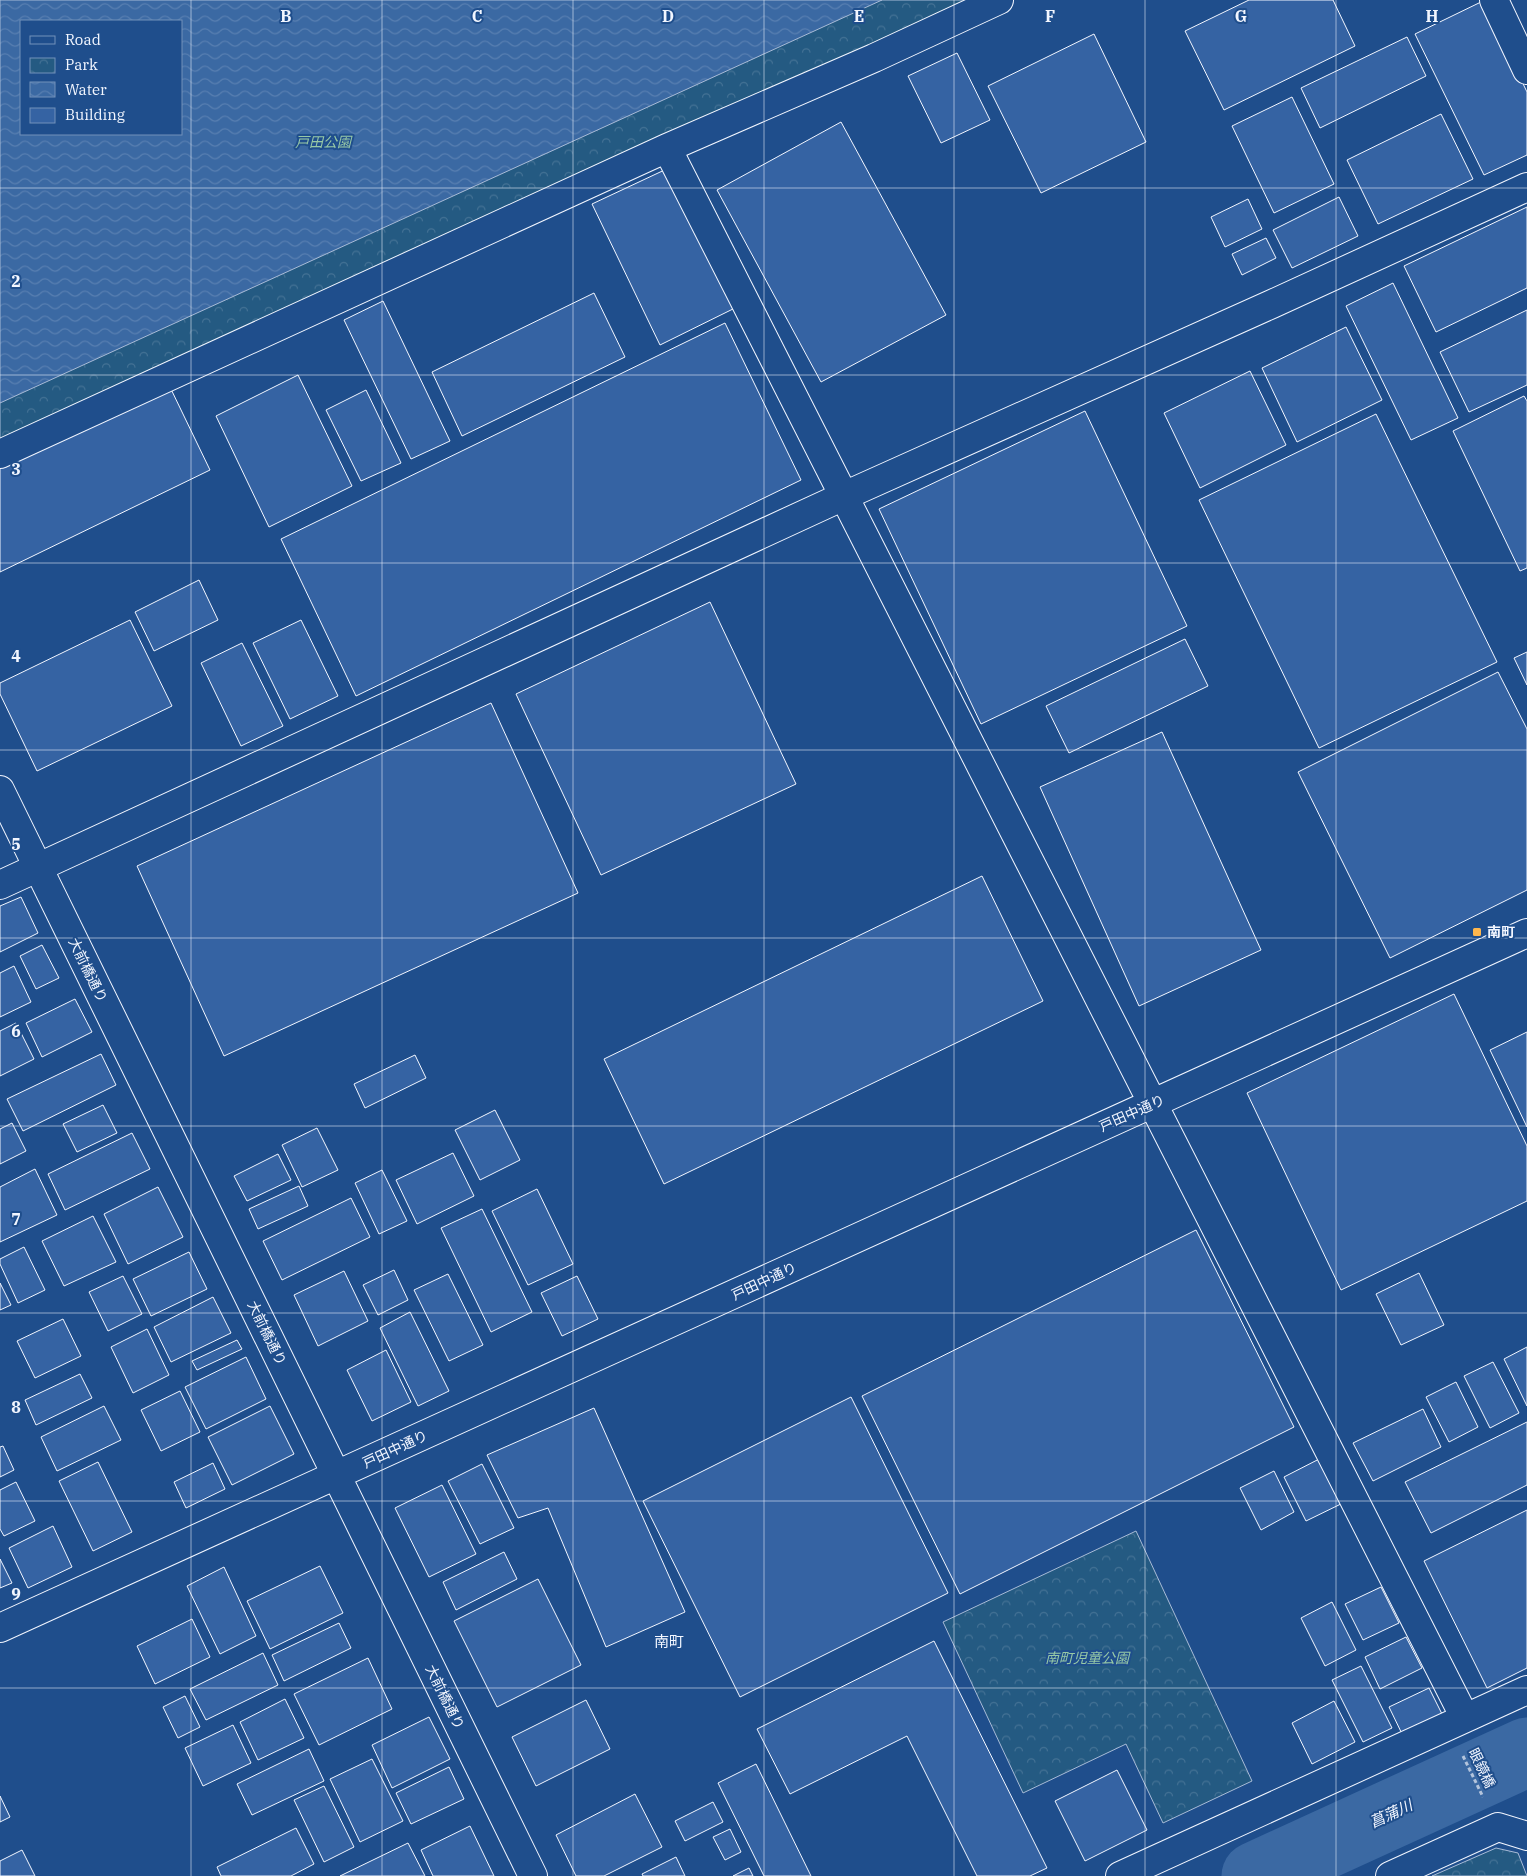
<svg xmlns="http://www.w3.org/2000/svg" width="1527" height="1876" viewBox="0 0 1527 1876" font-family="'IBM Plex Serif','Noto Sans JP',serif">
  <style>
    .park { fill: url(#park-crowns); stroke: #a8bbd7; fill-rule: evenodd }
    .water { fill: url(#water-waves); stroke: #a8bbd7; fill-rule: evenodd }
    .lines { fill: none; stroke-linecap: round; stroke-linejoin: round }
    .river { stroke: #3b69a3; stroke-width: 69 }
    .building { fill: #3563a3; stroke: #f2f6ff }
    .minor-casing { stroke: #f2f6ff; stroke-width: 30 }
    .path { stroke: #b3c4dc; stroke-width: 3; stroke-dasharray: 4 2.5; stroke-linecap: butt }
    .minor { stroke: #1f4e8c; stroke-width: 28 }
    .grid { fill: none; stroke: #f2f6ff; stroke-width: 1; stroke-opacity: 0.55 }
    .poi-dot { fill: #ffb74d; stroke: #1f4e8c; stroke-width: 2 }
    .labels { text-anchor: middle; stroke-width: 4; stroke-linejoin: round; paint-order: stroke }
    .park-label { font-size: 14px; font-style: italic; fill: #97c8a6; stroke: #1f4e8c }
    .poi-label { font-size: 14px; font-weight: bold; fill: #f2f6ff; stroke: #1f4e8c; text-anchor: start }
    .street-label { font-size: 14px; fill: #f2f6ff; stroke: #1f4e8c }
    .neighbourhood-label { font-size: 15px; fill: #f2f6ff; stroke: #1f4e8c }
    .water-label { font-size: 15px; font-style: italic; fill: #f2f6ff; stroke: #1f4e8c }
    .grid-label { font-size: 16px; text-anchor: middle; font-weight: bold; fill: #f2f6ff; stroke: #1f4e8c; stroke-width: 4; stroke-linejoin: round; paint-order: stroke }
  </style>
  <defs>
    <pattern id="park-crowns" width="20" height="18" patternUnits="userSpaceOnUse" patternTransform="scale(1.25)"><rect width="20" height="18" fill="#245a82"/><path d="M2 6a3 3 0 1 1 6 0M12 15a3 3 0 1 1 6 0" fill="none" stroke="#447295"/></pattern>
    <pattern id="water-waves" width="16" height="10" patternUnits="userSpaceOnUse" patternTransform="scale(1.25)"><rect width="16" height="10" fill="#3b69a3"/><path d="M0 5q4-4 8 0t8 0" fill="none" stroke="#587fb1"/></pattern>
  </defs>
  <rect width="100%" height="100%" fill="#1f4e8c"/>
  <path class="park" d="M 0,0 L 969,0 L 0,448 ZM 21,21 L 181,21 L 181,134 L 21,134 Z
    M 1136,1531 L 1252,1781 L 1163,1823 L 1126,1744 L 1023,1793 L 943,1622 Z
    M 1496,1848 L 1518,1853 L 1527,1876 L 1432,1876 Z"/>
  <path class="water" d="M 0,0 L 882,0 L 0,403 ZM 21,21 L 181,21 L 181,134 L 21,134 Z"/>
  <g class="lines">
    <path class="river" d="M 1256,1876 L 1527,1752"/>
  </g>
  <path class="building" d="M 1249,0 L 1333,0 L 1355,46 L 1224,110 L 1185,31 Z
    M 1483,1 L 1527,92 L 1527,155 L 1484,175 L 1415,34 Z
    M 1094,34 L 1146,142 L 1041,193 L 988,86 Z
    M 1407,37 L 1426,76 L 1320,128 L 1301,88 Z
    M 957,53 L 990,120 L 941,143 L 908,76 Z
    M 1292,97 L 1334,184 L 1274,213 L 1232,126 Z
    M 1441,114 L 1473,179 L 1378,224 L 1347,160 Z
    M 841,122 L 946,315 L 821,382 L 717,190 Z
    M 673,166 L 741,305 L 660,345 L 592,204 Z
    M 1339,197 L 1358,236 L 1292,268 L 1273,230 Z
    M 1248,199 L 1262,229 L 1225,247 L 1211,217 Z
    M 1527,207 L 1527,288 L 1436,332 L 1404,266 Z
    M 1266,238 L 1276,258 L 1242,275 L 1232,254 Z
    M 1393,283 L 1458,418 L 1411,440 L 1346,306 Z
    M 594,293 L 625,357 L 462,436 L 432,372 Z
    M 383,301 L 450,441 L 411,459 L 344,320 Z
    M 1527,310 L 1527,385 L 1469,412 L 1440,352 Z
    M 725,323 L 801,480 L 356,696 L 281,539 Z
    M 1346,327 L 1382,400 L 1297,442 L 1262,368 Z
    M 1250,371 L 1286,445 L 1200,488 L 1164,413 Z
    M 298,375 L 352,486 L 269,527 L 216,416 Z
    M 169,385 L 210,470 L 0,572 L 0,468 Z
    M 366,390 L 401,463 L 361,481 L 326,410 Z
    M 1524,396 L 1527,401 L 1527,568 L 1520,571 L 1453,431 Z
    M 1085,411 L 1187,626 L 981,724 L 879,509 Z
    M 1376,414 L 1497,662 L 1319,748 L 1199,500 Z
    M 199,580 L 218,620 L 154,651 L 135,612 Z
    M 710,602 L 796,784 L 601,875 L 516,694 Z
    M 130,620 L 172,706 L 37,771 L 0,694 L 0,683 Z
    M 301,620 L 338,696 L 290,719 L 253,643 Z
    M 1185,639 L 1208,686 L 1069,753 L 1046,706 Z
    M 242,643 L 283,726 L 241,746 L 201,663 Z
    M 1527,652 L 1527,685 L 1514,658 Z
    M 1498,672 L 1527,729 L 1527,890 L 1390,958 L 1298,772 Z
    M 491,703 L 578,893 L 224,1056 L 137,866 Z
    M 1162,732 L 1261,950 L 1139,1006 L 1040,787 Z
    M 982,876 L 1043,1001 L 664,1184 L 604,1059 Z
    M 21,897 L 38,933 L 0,952 L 0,906 Z
    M 42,945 L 59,978 L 36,989 L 20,956 Z
    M 14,966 L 31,1002 L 0,1017 L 0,973 Z
    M 1454,994 L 1527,1146 L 1527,1201 L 1341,1290 L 1247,1093 Z
    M 75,999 L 92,1032 L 42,1057 L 26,1023 Z
    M 16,1023 L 34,1059 L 0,1076 L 0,1031 Z
    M 1527,1032 L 1527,1127 L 1490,1050 Z
    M 101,1054 L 116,1085 L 23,1131 L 7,1099 Z
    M 415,1055 L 426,1078 L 365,1108 L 354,1084 Z
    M 103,1105 L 117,1133 L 77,1152 L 63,1124 Z
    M 495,1110 L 520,1160 L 480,1180 L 455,1130 Z
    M 12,1123 L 26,1151 L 0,1164 L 0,1129 Z
    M 317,1128 L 338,1170 L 302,1187 L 282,1145 Z
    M 132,1133 L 150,1169 L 65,1210 L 48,1174 Z
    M 453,1153 L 474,1196 L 417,1224 L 396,1180 Z
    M 278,1154 L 291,1180 L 247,1201 L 234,1176 Z
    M 35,1169 L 57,1215 L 0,1242 L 0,1187 Z
    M 382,1170 L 407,1221 L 379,1234 L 355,1183 Z
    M 299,1186 L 308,1206 L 258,1229 L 249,1209 Z
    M 158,1187 L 183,1237 L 128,1264 L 104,1214 Z
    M 537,1189 L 573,1264 L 528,1285 L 492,1211 Z
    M 351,1198 L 370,1237 L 282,1280 L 263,1241 Z
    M 482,1209 L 532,1312 L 491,1332 L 441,1228 Z
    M 93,1216 L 116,1262 L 64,1286 L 42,1241 Z
    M 1196,1230 L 1294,1427 L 960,1594 L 862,1396 Z
    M 24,1247 L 45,1290 L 18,1303 L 0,1264 L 0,1259 Z
    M 189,1252 L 207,1289 L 151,1316 L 133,1279 Z
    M 394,1270 L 408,1300 L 378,1315 L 363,1285 Z
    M 344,1271 L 368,1321 L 318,1346 L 294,1295 Z
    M 1419,1273 L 1444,1325 L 1401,1345 L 1376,1294 Z
    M 448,1274 L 483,1345 L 449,1361 L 414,1290 Z
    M 123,1276 L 142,1314 L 108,1331 L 89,1292 Z
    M 577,1276 L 598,1319 L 562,1336 L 541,1293 Z
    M 0,1283 L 11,1305 L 0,1310 Z
    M 213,1297 L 231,1333 L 171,1362 L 154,1327 Z
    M 410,1312 L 449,1391 L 418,1406 L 380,1328 Z
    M 63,1319 L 81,1356 L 35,1378 L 17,1341 Z
    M 147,1329 L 169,1375 L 133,1393 L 111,1347 Z
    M 237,1340 L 242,1349 L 197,1370 L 192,1361 Z
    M 1527,1347 L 1527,1406 L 1504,1359 Z
    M 386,1350 L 411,1402 L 372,1421 L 347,1370 Z
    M 246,1357 L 266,1399 L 206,1429 L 185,1387 Z
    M 1493,1362 L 1519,1413 L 1490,1428 L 1464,1376 Z
    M 80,1374 L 92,1398 L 36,1425 L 25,1400 Z
    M 1456,1382 L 1478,1427 L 1449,1442 L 1426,1397 Z
    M 180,1391 L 200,1432 L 161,1451 L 141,1410 Z
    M 851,1397 L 948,1593 L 740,1697 L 643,1501 Z
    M 104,1406 L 121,1440 L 57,1471 L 41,1437 Z
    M 270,1406 L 294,1454 L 232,1485 L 208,1437 Z
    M 594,1408 L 685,1612 L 606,1647 L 548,1508 L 518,1518 L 487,1455 Z
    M 1423,1409 L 1441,1447 L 1373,1481 L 1353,1443 Z
    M 1527,1422 L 1527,1485 L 1431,1533 L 1405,1482 Z
    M 3,1446 L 14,1470 L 0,1477 L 0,1447 Z
    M 1325,1456 L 1347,1501 L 1306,1521 L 1284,1477 Z
    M 98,1462 L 132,1532 L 93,1551 L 59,1481 Z
    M 213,1463 L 225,1489 L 186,1508 L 174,1482 Z
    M 482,1464 L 514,1528 L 480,1544 L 448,1481 Z
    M 1274,1471 L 1294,1512 L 1261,1530 L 1240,1488 Z
    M 16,1482 L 35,1521 L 4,1536 L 0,1529 L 0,1490 Z
    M 442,1485 L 476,1554 L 429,1577 L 395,1508 Z
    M 1527,1510 L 1527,1668 L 1487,1688 L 1424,1561 Z
    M 53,1526 L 72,1567 L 28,1588 L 9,1548 Z
    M 504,1552 L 517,1579 L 456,1610 L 443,1582 Z
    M 0,1559 L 12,1583 L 0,1588 Z
    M 320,1566 L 343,1613 L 270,1649 L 247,1601 Z
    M 224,1567 L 256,1636 L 220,1654 L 187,1586 Z
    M 538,1579 L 581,1665 L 497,1707 L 454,1621 Z
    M 1381,1587 L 1399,1623 L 1363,1640 L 1345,1604 Z
    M 1332,1602 L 1356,1650 L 1325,1666 L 1301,1618 Z
    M 192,1619 L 210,1657 L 155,1684 L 137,1646 Z
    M 339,1623 L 351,1648 L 284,1681 L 272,1655 Z
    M 1406,1637 L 1422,1668 L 1380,1689 L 1365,1657 Z
    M 934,1641 L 1047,1868 L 1030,1876 L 977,1876 L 907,1736 L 790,1794 L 757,1729 Z
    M 263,1653 L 278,1685 L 206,1720 L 190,1689 Z
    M 368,1658 L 392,1709 L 319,1745 L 294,1694 Z
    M 1361,1666 L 1392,1728 L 1363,1742 L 1332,1680 Z
    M 1429,1688 L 1445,1720 L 1405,1740 L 1389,1707 Z
    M 185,1696 L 200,1727 L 178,1738 L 163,1707 Z
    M 285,1699 L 304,1738 L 258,1760 L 240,1722 Z
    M 586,1700 L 610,1749 L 536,1786 L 512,1737 Z
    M 1334,1701 L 1355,1742 L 1312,1764 L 1292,1723 Z
    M 429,1717 L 450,1759 L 392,1788 L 372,1745 Z
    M 233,1725 L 251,1763 L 203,1786 L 185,1748 Z
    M 309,1749 L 324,1781 L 252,1815 L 237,1784 Z
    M 372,1759 L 403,1821 L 360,1842 L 330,1779 Z
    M 756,1764 L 811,1876 L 764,1876 L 718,1783 Z
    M 449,1767 L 464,1799 L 411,1824 L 396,1793 Z
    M 1117,1770 L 1147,1830 L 1085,1861 L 1055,1801 Z
    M 324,1786 L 354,1847 L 324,1862 L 294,1800 Z
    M 635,1794 L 662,1847 L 604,1876 L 576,1876 L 556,1835 Z
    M 0,1796 L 10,1817 L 0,1822 Z
    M 713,1802 L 723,1822 L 685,1841 L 675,1821 Z
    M 470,1826 L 494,1876 L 433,1876 L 421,1850 Z
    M 296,1828 L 314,1864 L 291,1876 L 221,1876 L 217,1867 Z
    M 730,1829 L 741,1852 L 725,1860 L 713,1837 Z
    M 408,1843 L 425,1876 L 340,1876 Z
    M 22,1850 L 35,1876 L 0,1876 L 0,1861 Z
    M 676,1857 L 685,1876 L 643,1876 L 642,1874 Z
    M 749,1868 L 753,1876 L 733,1876 Z"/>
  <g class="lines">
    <g class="minor-casing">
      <path id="minor" d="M 1494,0 L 1527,70
        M 667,148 L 1465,1718
        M 0,454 L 667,148 L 874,58 L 999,0
        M 0,790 L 533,1876
        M 0,885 L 844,496 L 1272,304 L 1527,187
        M 0,1628 L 1527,933
        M 1120,1876 L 1527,1690
        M 1390,1876 L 1498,1827 L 1527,1836"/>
    </g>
    <path class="path" d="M 1463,1756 L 1483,1797"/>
    <use href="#minor" class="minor"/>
  </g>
  <path class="grid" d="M 191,0 L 191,1876M 382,0 L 382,1876M 573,0 L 573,1876M 764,0 L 764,1876M 954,0 L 954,1876M 1145,0 L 1145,1876M 1336,0 L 1336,1876M 0,188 L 1527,188M 0,375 L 1527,375M 0,563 L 1527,563M 0,750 L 1527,750M 0,938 L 1527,938M 0,1126 L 1527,1126M 0,1313 L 1527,1313M 0,1501 L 1527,1501M 0,1688 L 1527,1688"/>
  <rect class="poi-dot" x="1472" y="927" width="10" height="10" rx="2.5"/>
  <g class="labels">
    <g class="park-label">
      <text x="323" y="147">戸田公園</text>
      <text x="1087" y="1663">南町児童公園</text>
    </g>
    <g class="poi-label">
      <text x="1487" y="937">南町</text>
    </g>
    <g class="street-label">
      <text transform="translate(88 970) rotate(64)" y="5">大前橋通り</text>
      <text transform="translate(1132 1113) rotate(-24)" y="5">戸田中通り</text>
      <text transform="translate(764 1281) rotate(-25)" y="5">戸田中通り</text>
      <text transform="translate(267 1333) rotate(64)" y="5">大前橋通り</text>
      <text transform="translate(395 1449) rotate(-25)" y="5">戸田中通り</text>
      <text transform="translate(445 1697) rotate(64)" y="5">大前橋通り</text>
      <text transform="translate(1482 1768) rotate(64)" y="5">眼鏡橋</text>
    </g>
    <g class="neighbourhood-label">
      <text x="669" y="1647">南町</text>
    </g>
    <g class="water-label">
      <text transform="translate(1391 1814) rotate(-25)" y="5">菖蒲川</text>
    </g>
  </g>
  <g class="grid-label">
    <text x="286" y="22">B</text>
    <text x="477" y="22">C</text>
    <text x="668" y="22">D</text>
    <text x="859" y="22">E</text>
    <text x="1050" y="22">F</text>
    <text x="1241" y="22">G</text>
    <text x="1432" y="22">H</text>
    <text x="16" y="287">2</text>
    <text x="16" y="475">3</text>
    <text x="16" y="662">4</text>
    <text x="16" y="850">5</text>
    <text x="16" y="1037">6</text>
    <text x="16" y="1225">7</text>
    <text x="16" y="1413">8</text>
    <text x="16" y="1600">9</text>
  </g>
  <rect x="20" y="20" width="162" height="115" fill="#1f4e8c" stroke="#7391ba"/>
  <rect x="30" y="36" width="25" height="8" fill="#1f4e8c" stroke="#7391ba"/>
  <text x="65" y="45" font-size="15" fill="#f2f6ff">Road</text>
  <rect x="30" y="58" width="25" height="15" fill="url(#park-crowns)" stroke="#7391ba"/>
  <text x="65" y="70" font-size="15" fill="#f2f6ff">Park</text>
  <rect x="30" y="82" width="25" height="15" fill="url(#water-waves)" stroke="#7391ba"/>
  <text x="65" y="95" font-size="15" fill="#f2f6ff">Water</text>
  <rect x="30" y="108" width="25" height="15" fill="#3563a3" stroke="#7391ba"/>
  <text x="65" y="120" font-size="15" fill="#f2f6ff">Building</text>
</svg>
